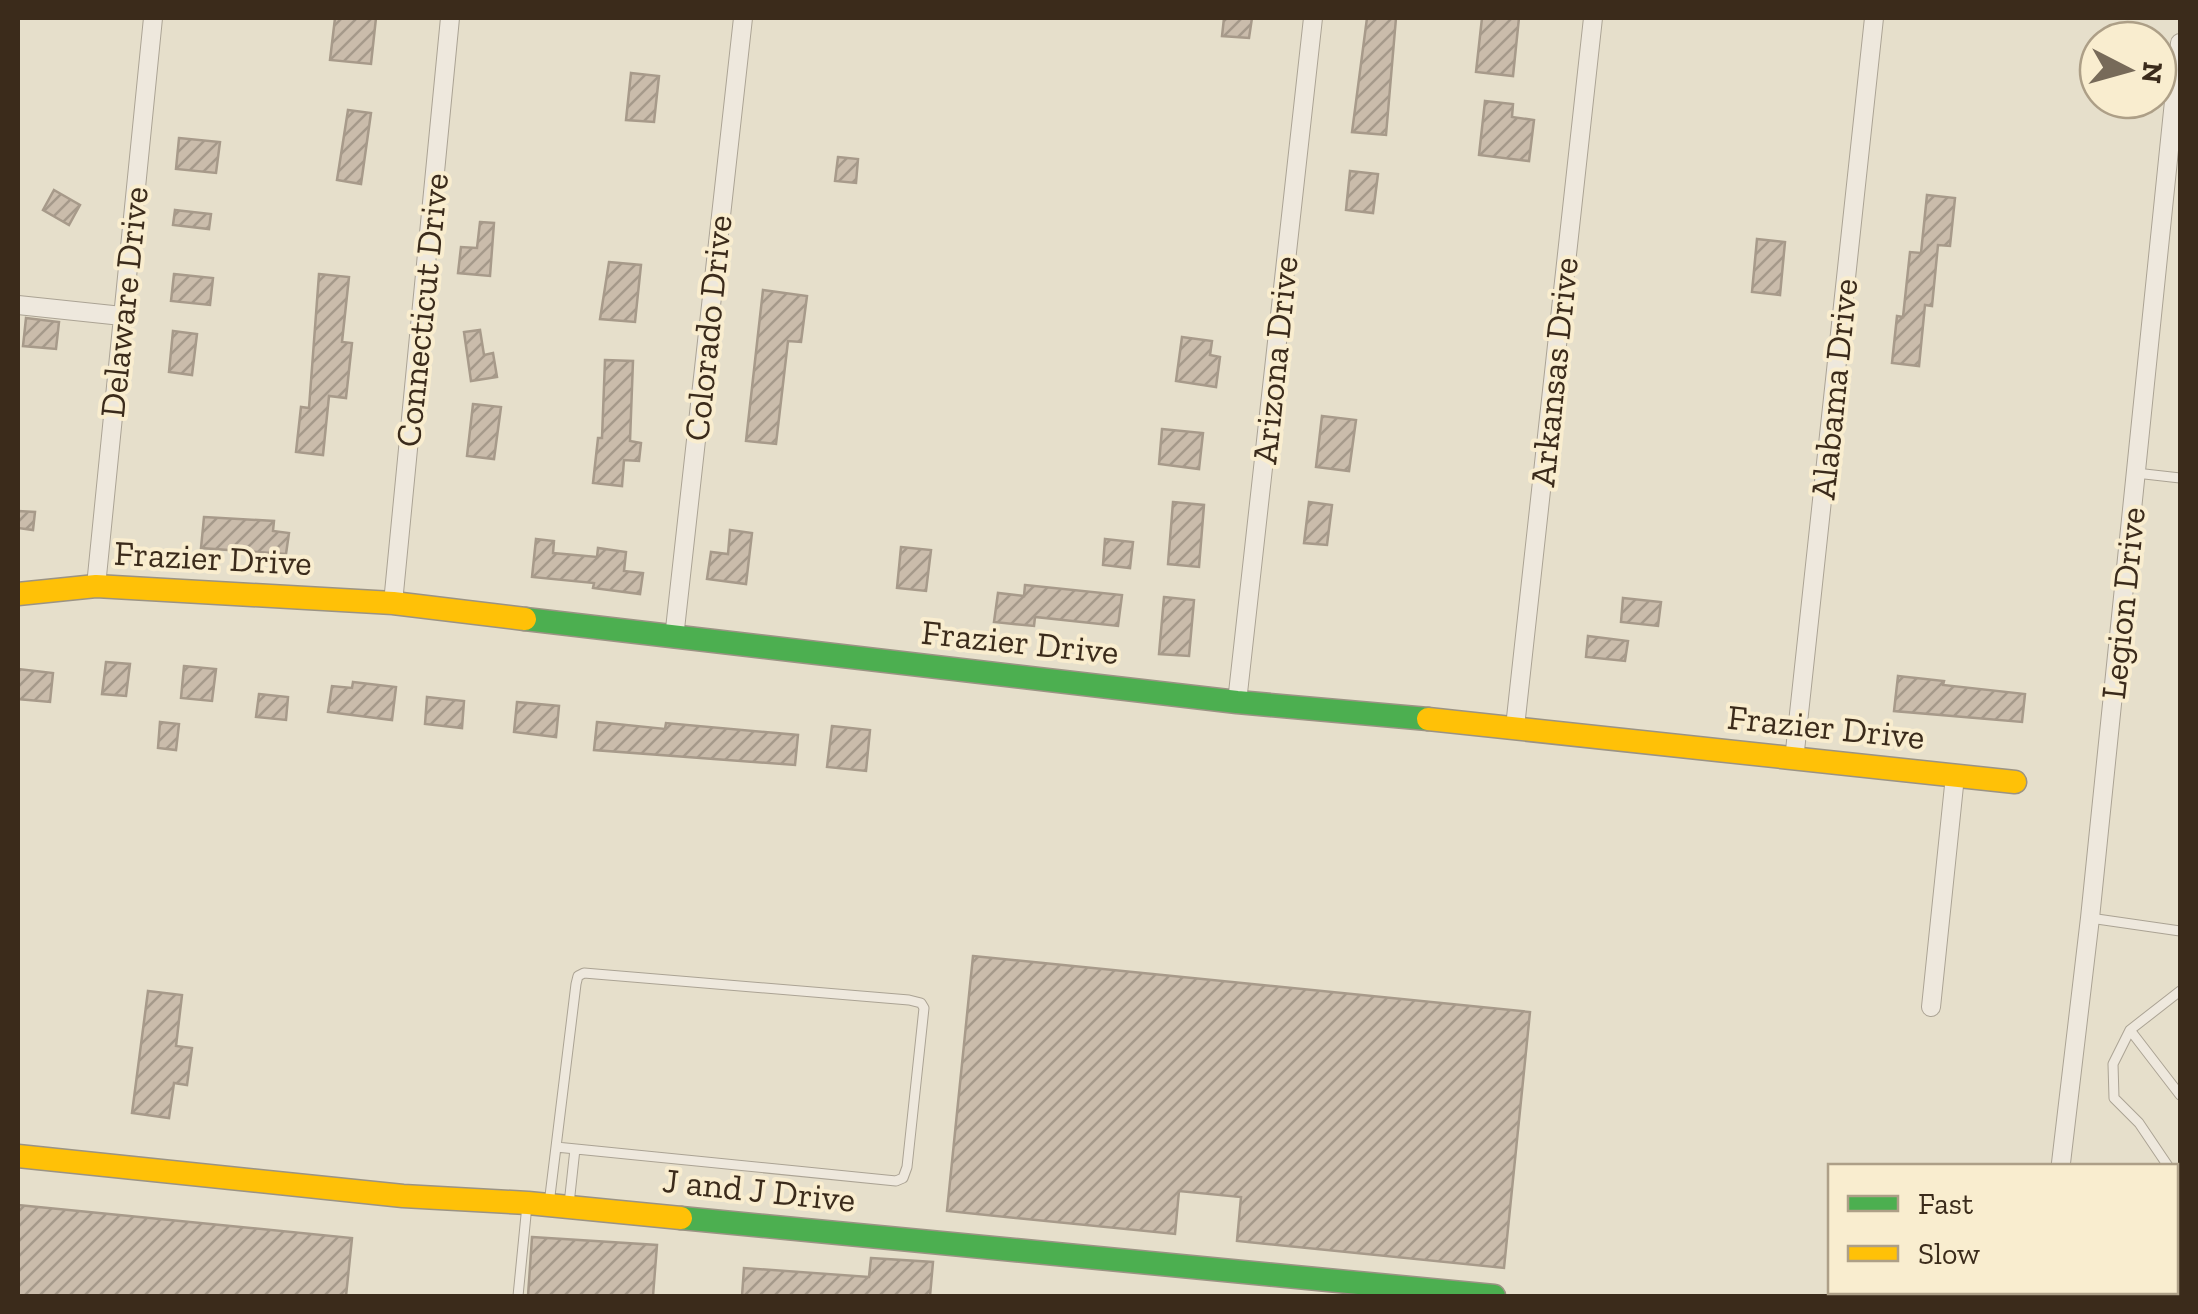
<svg xmlns="http://www.w3.org/2000/svg" width="2198" height="1314" viewBox="0 0 2198 1314" font-family="'Zilla Slab',serif">
  <style>
    .building { fill: url(#building-hatch); stroke: #a79a8a; stroke-width: 2.5 }
    .lines { fill: none; stroke-linecap: round; stroke-linejoin: round }
    .lane-casing { stroke: #aba394; stroke-width: 11 }
    .street-casing { stroke: #aba394; stroke-width: 20 }
    .fast-casing { stroke: #9b9384; stroke-width: 25 }
    .slow-casing { stroke: #9b9384; stroke-width: 25 }
    .lane { stroke: #eee8dd; stroke-width: 9 }
    .street { stroke: #eee8dd; stroke-width: 18 }
    .fast { stroke: #4caf50; stroke-width: 22 }
    .slow { stroke: #ffc107; stroke-width: 22 }
    .labels { text-anchor: middle; stroke-width: 8; stroke-linejoin: round; paint-order: stroke }
    .street-label { font-size: 35px; fill: #3b2b1b; stroke: #f9edcf }
  </style>
  <defs>
    <pattern id="building-hatch" width="6" height="6" patternUnits="userSpaceOnUse" patternTransform="scale(2.5)"><rect width="6" height="6" fill="#cabcab"/><path d="M-1 1l2-2M0 6l6-6M5 7l2-2" fill="none" stroke="#a5998a"/></pattern>
  </defs>
  <rect width="100%" height="100%" fill="#e6dfcb"/>
  <path class="building" d="M 335,18 L 376,18 L 371,64 L 330,60 Z
    M 1224,18 L 1252,18 L 1249,38 L 1222,36 Z
    M 1367,18 L 1396,18 L 1386,135 L 1352,132 Z
    M 1482,18 L 1519,18 L 1513,76 L 1476,72 Z
    M 631,73 L 659,76 L 654,122 L 626,120 Z
    M 1485,101 L 1513,104 L 1512,117 L 1534,120 L 1529,161 L 1479,155 Z
    M 348,110 L 371,113 L 361,184 L 337,180 Z
    M 179,138 L 220,142 L 216,173 L 176,169 Z
    M 838,157 L 858,159 L 856,183 L 835,181 Z
    M 1350,171 L 1378,174 L 1373,213 L 1346,210 Z
    M 54,190 L 80,205 L 69,225 L 43,210 Z
    M 1927,195 L 1955,198 L 1950,246 L 1938,245 L 1932,306 L 1925,305 L 1919,366 L 1892,363 L 1897,316 L 1903,317 L 1910,252 L 1921,253 Z
    M 175,210 L 211,214 L 209,229 L 173,225 Z
    M 480,222 L 494,223 L 490,276 L 458,273 L 461,247 L 477,248 Z
    M 1757,239 L 1785,242 L 1780,295 L 1752,292 Z
    M 609,262 L 641,265 L 635,322 L 600,319 Z
    M 174,274 L 213,278 L 210,305 L 171,301 Z
    M 319,274 L 349,277 L 342,342 L 352,343 L 346,398 L 329,396 L 323,455 L 296,452 L 301,407 L 309,408 Z
    M 763,290 L 807,296 L 801,342 L 788,341 L 776,444 L 746,441 Z
    M 26,318 L 59,322 L 56,349 L 23,346 Z
    M 480,330 L 484,355 L 493,353 L 497,377 L 471,381 L 464,332 Z
    M 173,331 L 197,334 L 192,375 L 169,372 Z
    M 1182,337 L 1212,341 L 1210,355 L 1220,357 L 1216,387 L 1176,381 Z
    M 605,360 L 633,361 L 630,441 L 641,443 L 639,461 L 624,460 L 622,486 L 593,483 L 598,438 L 602,438 Z
    M 473,404 L 501,407 L 494,459 L 467,456 Z
    M 1322,416 L 1356,420 L 1349,471 L 1316,467 Z
    M 1162,429 L 1203,433 L 1199,469 L 1159,464 Z
    M 1173,502 L 1204,505 L 1199,567 L 1168,564 Z
    M 1309,502 L 1332,505 L 1327,545 L 1304,543 Z
    M 18,511 L 35,512 L 33,530 L 18,528 Z
    M 204,517 L 274,521 L 273,531 L 289,533 L 286,554 L 201,548 Z
    M 730,530 L 752,533 L 746,584 L 707,579 L 711,552 L 728,554 Z
    M 536,539 L 554,541 L 553,553 L 597,557 L 598,548 L 626,552 L 624,571 L 643,573 L 640,594 L 593,588 L 594,583 L 532,577 Z
    M 1105,539 L 1133,542 L 1130,568 L 1103,565 Z
    M 901,547 L 931,550 L 926,591 L 897,588 Z
    M 1025,585 L 1122,595 L 1118,626 L 1035,617 L 1034,626 L 994,622 L 998,593 L 1024,596 Z
    M 1164,597 L 1194,600 L 1189,656 L 1159,654 Z
    M 1623,598 L 1661,602 L 1658,626 L 1621,622 Z
    M 1588,636 L 1628,641 L 1625,661 L 1586,657 Z
    M 106,662 L 130,664 L 126,696 L 102,694 Z
    M 184,666 L 216,669 L 212,701 L 181,698 Z
    M 18,669 L 53,673 L 50,702 L 18,699 Z
    M 1898,676 L 1944,681 L 1943,685 L 2025,694 L 2022,722 L 1894,711 Z
    M 353,682 L 396,687 L 392,720 L 328,712 L 332,686 L 352,688 Z
    M 259,694 L 288,697 L 286,720 L 256,717 Z
    M 427,697 L 464,701 L 462,728 L 425,724 Z
    M 517,702 L 559,706 L 556,737 L 514,732 Z
    M 160,722 L 179,724 L 176,750 L 158,748 Z
    M 597,722 L 665,729 L 666,723 L 798,735 L 795,765 L 594,750 Z
    M 832,726 L 870,730 L 866,771 L 827,767 Z
    M 973,956 L 1530,1012 L 1504,1268 L 1237,1241 L 1241,1197 L 1179,1191 L 1175,1234 L 947,1211 Z
    M 148,991 L 182,995 L 176,1046 L 192,1048 L 187,1085 L 174,1083 L 169,1118 L 132,1113 Z
    M 18,1205 L 352,1238 L 346,1296 L 18,1296 Z
    M 532,1237 L 657,1245 L 653,1296 L 528,1296 Z
    M 871,1258 L 933,1262 L 930,1296 L 742,1296 L 744,1268 L 869,1277 Z"/>
  <g class="lines">
    <g class="lane-casing">
      <path id="lane" d="M 2136,473 L 2180,478
        M 2090,918 L 2180,931
        M 2130,1030 L 2180,1095
        M 2168,1166 L 2139,1123 L 2114,1098 L 2113,1064 L 2130,1030 L 2180,991
        M 2176,1178 L 2180,1185
        M 549,1204 L 576,984 L 578,976 L 584,973 L 909,1000 L 921,1003 L 924,1008 L 907,1167 L 903,1178 L 896,1181 L 556,1147
        M 569,1204 L 575,1149
        M 518,1296 L 527,1205
        M 2036,1296 L 2037,1292"/>
    </g>
    <g class="street-casing">
      <path id="street" d="M 18,305 L 122,316
        M 96,586 L 153,18
        M 393,603 L 450,18
        M 674,638 L 743,18
        M 1237,702 L 1313,18
        M 1515,727 L 1593,18
        M 1794,760 L 1874,18
        M 1931,1007 L 1955,776
        M 2061,1163 L 2090,918 L 2180,43"/>
    </g>
    <g class="fast-casing">
      <path id="fast" d="M 525,619 L 1237,702 L 1428,719
        M 681,1218 L 1494,1296"/>
    </g>
    <g class="slow-casing">
      <path id="slow" d="M 18,594 L 96,586 L 393,603 L 525,619
        M 1428,719 L 2015,782
        M 18,1156 L 403,1196 L 528,1203 L 681,1218"/>
    </g>
    <use href="#lane" class="lane"/>
    <use href="#street" class="street"/>
    <use href="#fast" class="fast"/>
    <use href="#slow" class="slow"/>
  </g>
  <g class="labels">
    <g class="street-label">
      <text transform="translate(124 302) rotate(-84)" y="12">Delaware Drive</text>
      <text transform="translate(422 310) rotate(-84)" y="12">Connecticut Drive</text>
      <text transform="translate(708 328) rotate(-84)" y="12">Colorado Drive</text>
      <text transform="translate(1275 360) rotate(-84)" y="12">Arizona Drive</text>
      <text transform="translate(1554 372) rotate(-84)" y="12">Arkansas Drive</text>
      <text transform="translate(1834 389) rotate(-84)" y="12">Alabama Drive</text>
      <text transform="translate(213 558) rotate(3)" y="12">Frazier Drive</text>
      <text transform="translate(2123 603) rotate(-84)" y="12">Legion Drive</text>
      <text transform="translate(1020 642) rotate(6)" y="12">Frazier Drive</text>
      <text transform="translate(1826 727) rotate(6)" y="12">Frazier Drive</text>
      <text transform="translate(759 1190) rotate(6)" y="12">J and J Drive</text>
    </g>
  </g>
  <rect width="2198" height="1314" fill="none" stroke="#3b2b1b" stroke-width="40"/>
  <rect x="1828" y="1164" width="350" height="130" fill="#f9edcf" stroke="#ad9f87" stroke-width="2.5"/>
  <rect x="1848" y="1196" width="50" height="15" fill="#4caf50" stroke="#ad9f87" stroke-width="2.5"/>
  <text x="1918" y="1214" font-size="30" fill="#3b2b1b">Fast</text>
  <rect x="1848" y="1246" width="50" height="15" fill="#ffc107" stroke="#ad9f87" stroke-width="2.5"/>
  <text x="1918" y="1264" font-size="30" fill="#3b2b1b">Slow</text>
  <g transform="translate(2128 70) rotate(96)"><circle r="48" fill="#f9edcf" stroke="#ad9f87" stroke-width="2.5"/>
  <path d="M0-8L18 38L0 25L-18 38Z" fill="#776a59"/>
  <text y="-15" font-size="28" font-weight="bold" text-anchor="middle" fill="#3b2b1b">N</text>
  </g>
</svg>
